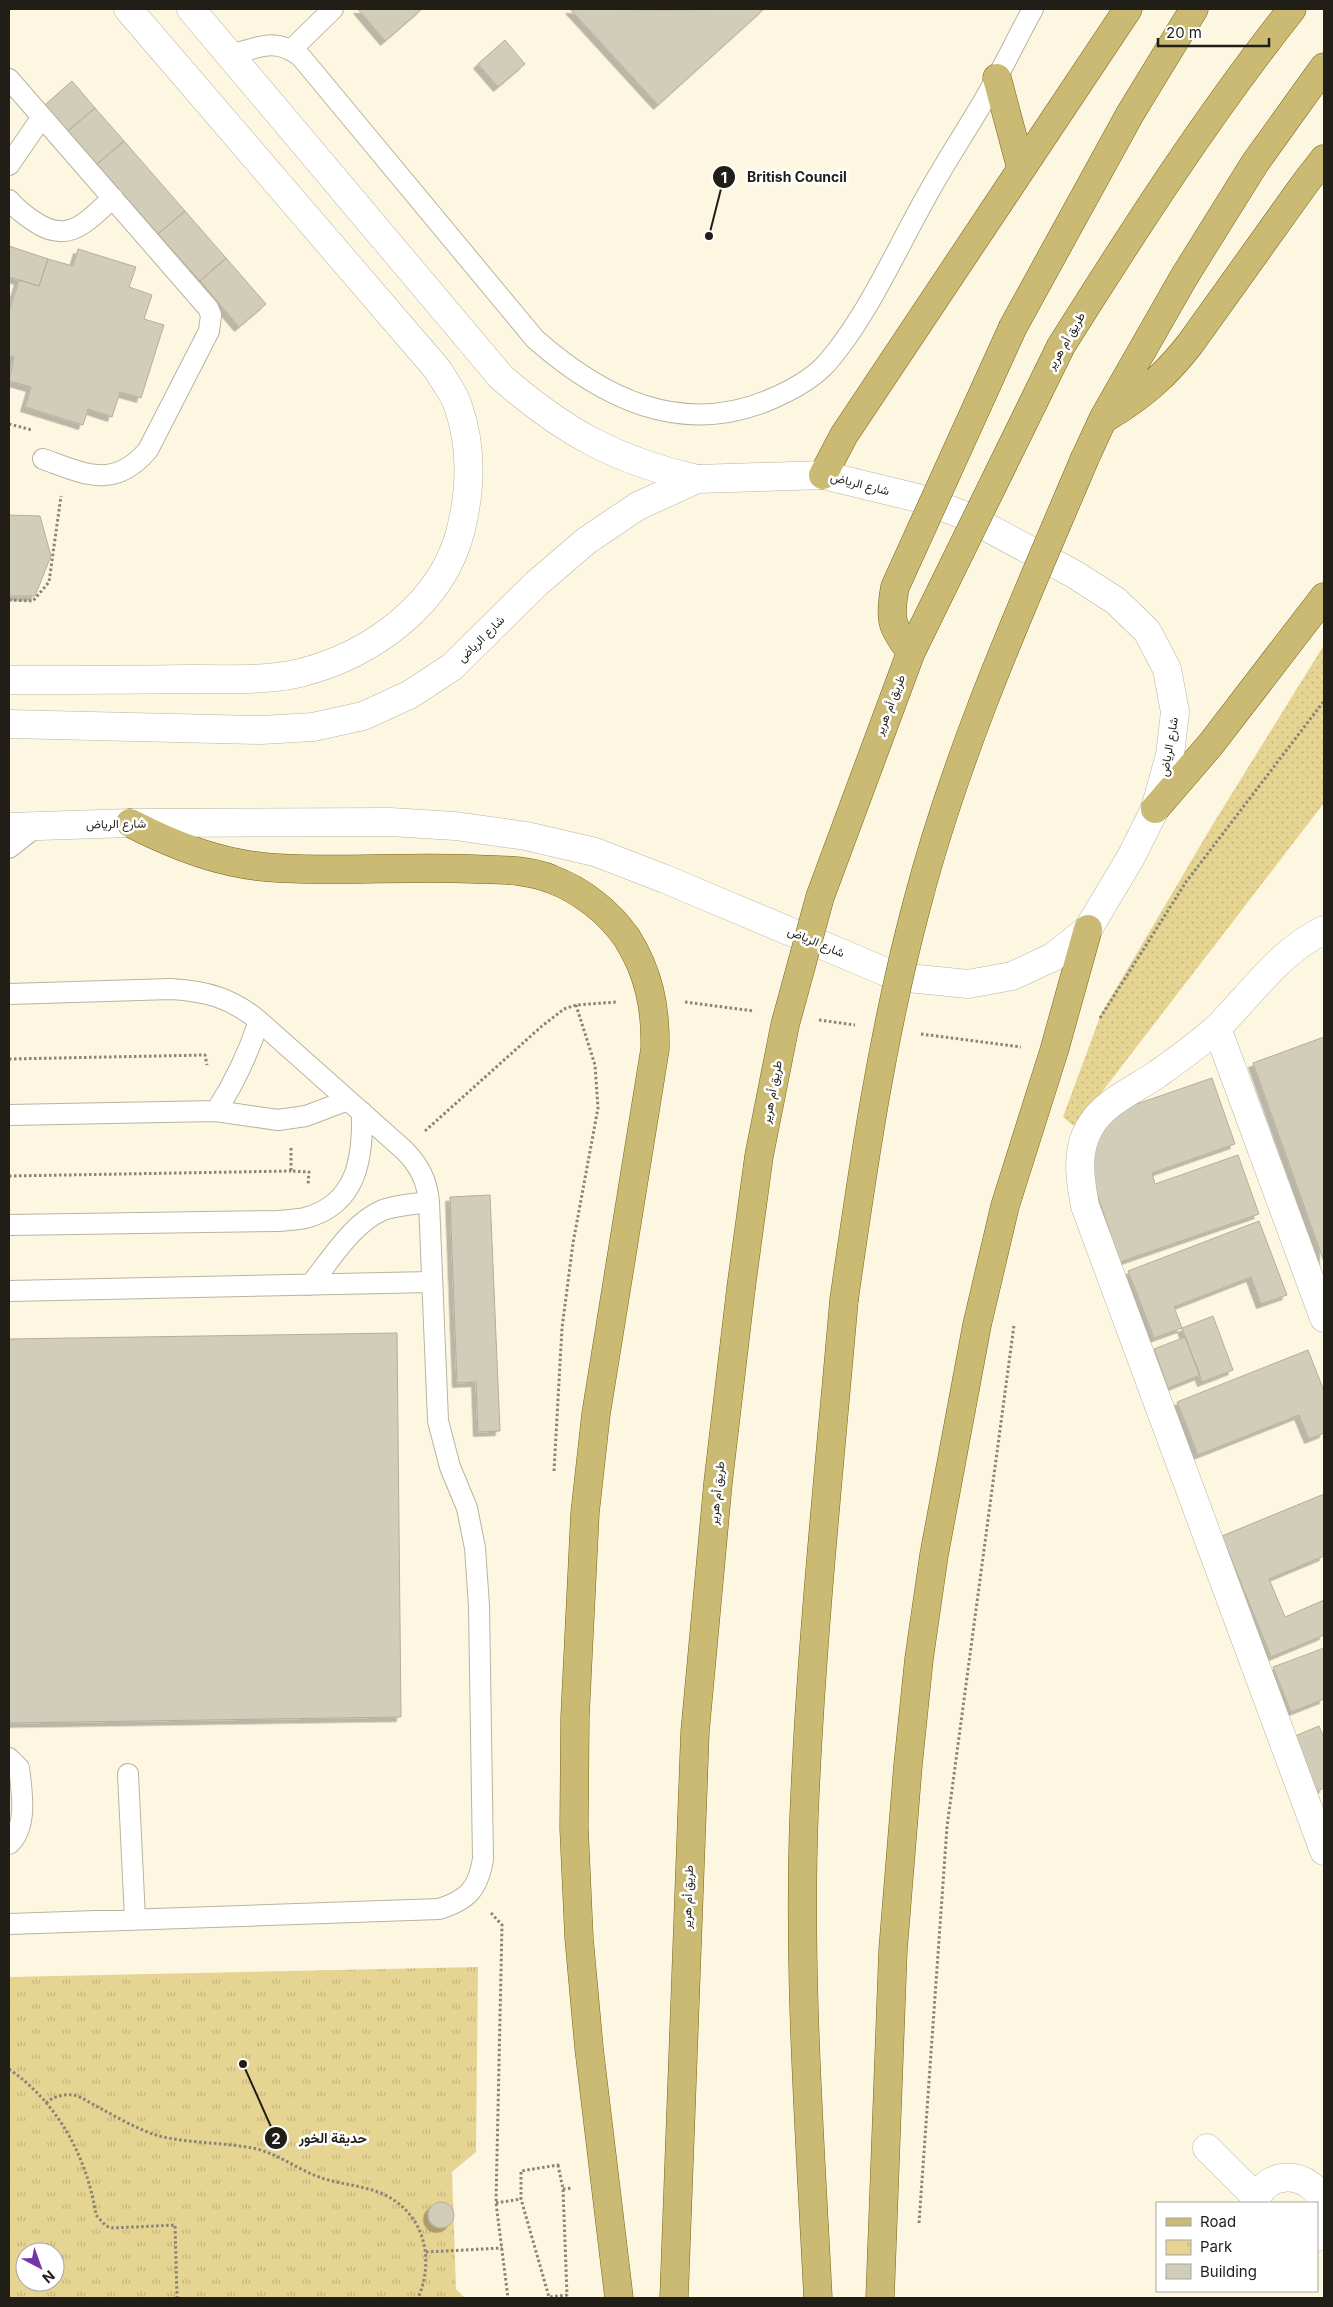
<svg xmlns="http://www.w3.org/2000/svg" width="1333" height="2307" viewBox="0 0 1333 2307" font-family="Inter,Vazirmatn,sans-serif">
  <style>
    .grass { fill: url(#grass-dots) }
    .park { fill: url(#park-tufts); fill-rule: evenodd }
    .building { fill: #d2cdb8; stroke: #b4ae9a; filter: url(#shadow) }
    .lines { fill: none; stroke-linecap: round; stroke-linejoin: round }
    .service-casing { stroke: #b9b49f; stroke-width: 22 }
    .minor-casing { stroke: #b9b49f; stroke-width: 29 }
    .tertiary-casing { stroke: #b9b49f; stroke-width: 29 }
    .secondary-casing { stroke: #b9b49f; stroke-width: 29 }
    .primary-casing { stroke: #786616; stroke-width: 29 }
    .path { stroke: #888476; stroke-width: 3; stroke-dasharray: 2.5 2.5; stroke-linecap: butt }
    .service { stroke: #fff; stroke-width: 20 }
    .minor { stroke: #fff; stroke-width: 28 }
    .tertiary { stroke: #fff; stroke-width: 28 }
    .secondary { stroke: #fff; stroke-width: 28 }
    .primary { stroke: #caba73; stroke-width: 28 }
    .primary-bridge-casing { stroke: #786616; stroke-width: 29; stroke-linecap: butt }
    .primary-bridge { stroke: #caba73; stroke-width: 28 }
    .labels { text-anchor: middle; stroke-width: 5; stroke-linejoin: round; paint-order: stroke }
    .street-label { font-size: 12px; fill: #201e16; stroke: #fff }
    .leader { fill: none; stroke: #201e16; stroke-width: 2 }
    .callout-dot { fill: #201e16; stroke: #fff; stroke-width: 2 }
    .mark-label { font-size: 15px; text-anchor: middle; font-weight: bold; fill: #fff }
    .callout-label { font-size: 14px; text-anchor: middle; font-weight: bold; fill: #201e16; stroke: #fff; stroke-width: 5; stroke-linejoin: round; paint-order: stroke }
  </style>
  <defs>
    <pattern id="grass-dots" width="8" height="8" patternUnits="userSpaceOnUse" patternTransform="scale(1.25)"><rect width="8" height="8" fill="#e6d492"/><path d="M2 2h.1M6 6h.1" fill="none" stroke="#c5b67d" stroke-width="1.8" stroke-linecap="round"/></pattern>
    <pattern id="park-tufts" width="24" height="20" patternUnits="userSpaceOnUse" patternTransform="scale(1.25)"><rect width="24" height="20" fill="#e6d492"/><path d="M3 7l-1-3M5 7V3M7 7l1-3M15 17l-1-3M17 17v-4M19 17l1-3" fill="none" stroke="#c5b67d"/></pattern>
    <filter id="shadow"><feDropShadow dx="-4.5" dy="4.5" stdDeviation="0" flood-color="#0004"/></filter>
  </defs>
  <rect width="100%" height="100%" fill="#fdf7e2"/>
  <path class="grass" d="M 1324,645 L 1324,803 L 1075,1127 L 1063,1117 L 1101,1014 L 1213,824 Z"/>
  <path class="park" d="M 478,1967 L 476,2152 L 452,2172 L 456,2289 L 465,2298 L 9,2298 L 9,1977 ZM 25,2252 L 55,2252 L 55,2282 L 25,2282 Z"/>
  <path class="building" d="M 358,9 L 422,9 L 385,41 Z
    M 570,9 L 663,10 L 764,9 L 658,105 Z
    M 505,40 L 525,64 L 498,87 L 478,64 Z
    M 72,81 L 95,108 L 68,131 L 45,105 Z
    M 95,108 L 124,141 L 97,164 L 68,131 Z
    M 124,141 L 185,211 L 158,234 L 97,164 Z
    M 185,211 L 226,258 L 200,281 L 158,234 Z
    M 9,246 L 48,259 L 39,286 L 9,277 Z
    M 78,249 L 136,267 L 129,287 L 152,295 L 144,319 L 164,325 L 141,398 L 120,392 L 112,417 L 88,409 L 83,425 L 25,407 L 31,387 L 9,381 L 14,357 L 9,355 L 9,312 L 19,280 L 39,286 L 48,259 L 73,266 Z
    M 226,258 L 266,304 L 239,327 L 200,281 Z
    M 9,515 L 40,516 L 51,556 L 35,596 L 9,596 Z
    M 1324,1037 L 1324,1262 L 1253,1063 Z
    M 1212,1078 L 1235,1144 L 1152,1173 L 1155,1184 L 1238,1155 L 1259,1214 L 1120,1262 L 1090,1174 L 1097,1140 L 1108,1120 L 1125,1108 Z
    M 490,1195 L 500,1431 L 478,1432 L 476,1382 L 457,1383 L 450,1197 Z
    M 1259,1221 L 1287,1295 L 1261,1304 L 1251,1277 L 1174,1307 L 1182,1328 L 1154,1338 L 1128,1271 Z
    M 1213,1316 L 1233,1370 L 1202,1382 L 1182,1328 Z
    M 397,1333 L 401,1717 L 9,1723 L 9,1339 Z
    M 1185,1337 L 1200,1375 L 1168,1388 L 1154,1349 Z
    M 1308,1350 L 1324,1391 L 1324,1433 L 1309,1439 L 1299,1415 L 1198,1455 L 1177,1402 Z
    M 1324,1494 L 1324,1556 L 1269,1579 L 1285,1617 L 1324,1600 L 1324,1635 L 1271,1657 L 1222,1536 Z
    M 1324,1648 L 1324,1699 L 1291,1712 L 1273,1667 Z
    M 1319,1726 L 1324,1738 L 1324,1788 L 1317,1791 L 1295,1736 Z
    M428 2215a13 13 0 1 1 26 0a13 13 0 1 1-26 0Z"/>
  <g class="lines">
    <g class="service-casing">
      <path id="service" d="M 291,50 L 333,9
        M 231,55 C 259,47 276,37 301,57 L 535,339 C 602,398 680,437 769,400 C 788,392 811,380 826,364 C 866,319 895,252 925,199 C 947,158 974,120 996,79 C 1009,56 1020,32 1033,9
        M 9,79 L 208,308 L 211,315 L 209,331 L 148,450 C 114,490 85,474 43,459
        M 9,165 L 42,117
        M 9,200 C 16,208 23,214 32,220 C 68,246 86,222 113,198
        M 9,848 L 37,826
        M 9,994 L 171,989 C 206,991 232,998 259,1021 L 404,1150 C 419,1165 427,1180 429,1202 L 438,1421 L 450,1467 L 467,1508 L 475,1548 L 479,1606 L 483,1859 C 478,1889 468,1900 439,1909 L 9,1924
        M 216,1111 C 235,1082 248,1054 259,1021
        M 9,1115 L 216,1111 L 278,1120 L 306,1116 L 348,1100
        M 9,1225 L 278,1221 C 287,1220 296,1220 305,1218 C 358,1204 363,1157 362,1112
        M 310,1285 C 331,1260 352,1223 383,1210 C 397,1205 414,1204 429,1202
        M 9,1291 L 431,1282
        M 9,1758 L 19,1768 C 22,1792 28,1827 9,1844
        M 128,1774 L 135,1919"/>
    </g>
    <g class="minor-casing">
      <path id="minor" d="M 1324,930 C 1280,951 1253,992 1219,1026 C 1200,1044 1177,1060 1156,1075 C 1134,1090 1105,1102 1091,1125 C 1075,1150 1080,1179 1085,1206 L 1324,1851
        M 1217,1028 L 1324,1318
        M 1207,2148 L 1257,2198
        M 1255,2203 C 1266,2167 1311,2171 1324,2203
        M 1317,2237 L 1324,2224"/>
    </g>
    <g class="tertiary-casing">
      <path id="tertiary" d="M 191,9 L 501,377 C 564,432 615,460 697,479
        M 9,680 C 68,680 127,680 187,679 C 220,679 268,681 300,673 C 371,655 443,604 461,529 C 471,488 472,446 458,406 C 454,393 444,381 438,370 L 128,9"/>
    </g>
    <g class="secondary-casing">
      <path id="secondary" d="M 9,724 L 261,730 L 313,727 L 363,716 L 409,695 L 452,667 L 536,584 L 586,541 L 638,506 L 697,479 L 823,475 L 918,498 L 966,516 L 1074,574 L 1116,601 L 1147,631 L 1167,669 L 1175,712 L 1170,755 L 1155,809 L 1131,857 L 1088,929 L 1053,957 L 1012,976 L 968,984 L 898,977 L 665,879 L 595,852 L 526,836 L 455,826 L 390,822 L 130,823 L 9,827"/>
    </g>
    <g class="primary-casing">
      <path id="primary" d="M 997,78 L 1021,168
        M 1013,327 L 1130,114 L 1194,9
        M 1061,346 C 1134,230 1207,116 1292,9
        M 1107,417 C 1141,397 1166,375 1190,344 L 1306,182 L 1324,159
        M 1085,458 L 1103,419 L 1184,277 L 1255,163 L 1324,67
        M 823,475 L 844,435 L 1128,9
        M 1155,809 L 1211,744 L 1324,597
        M 130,823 C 177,847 223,865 277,868 C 342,872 407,866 473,869 C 498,870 527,869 551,879 C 581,890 609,912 627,938 C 649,973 656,1008 655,1049 L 596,1414 L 585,1513 L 575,1717 L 574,1828 L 579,1938 L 589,2048 L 619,2298
        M 674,2298 L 695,1732 L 718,1483 L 741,1288
        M 818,2298 C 810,2138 798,1977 804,1816 C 811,1643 829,1472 844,1300
        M 880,2298 L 893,1950 L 908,1765 L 919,1659 L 934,1555 L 977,1325 L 1005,1206 L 1054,1051 L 1088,929"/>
    </g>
    <path class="path" d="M 9,424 L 32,430
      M 9,600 L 33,601 L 49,582 L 61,496
      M 685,1002 L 754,1011
      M 1100,1018 L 1186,882 L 1324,701
      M 819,1020 L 855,1025
      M 921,1034 L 1021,1047
      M 9,1059 L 205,1055 L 207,1065
      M 425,1131 L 542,1026 L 564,1009 L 576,1005 L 617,1002
      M 291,1148 L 291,1171 L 309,1172 L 308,1185
      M 9,1176 L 291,1171
      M 554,1471 L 562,1328 L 573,1243 L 598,1108 L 595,1065 L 576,1005
      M 491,1913 L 502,1925 L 496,2203 L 508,2298
      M 9,2069 C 58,2103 87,2157 96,2215 L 106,2226 L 113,2228 L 175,2225 L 177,2298
      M 46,2103 C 54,2096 63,2094 74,2095 C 82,2097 90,2103 98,2107 C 117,2117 138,2130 159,2136 C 192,2144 225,2142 257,2149 C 280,2155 297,2169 319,2177 C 338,2184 359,2185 378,2192 C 423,2209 436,2257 418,2298
      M 558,2165 L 563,2189 L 567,2295 L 549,2297 L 521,2199 L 521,2171 Z
      M 563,2189 L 572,2188
      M 496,2203 L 521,2199
      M 919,2223 L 947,1827 L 1014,1325
      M 426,2252 L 502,2248"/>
    <use href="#service" class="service"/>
    <use href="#minor" class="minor"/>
    <use href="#tertiary" class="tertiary"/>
    <use href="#secondary" class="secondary"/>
    <use href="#primary" class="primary"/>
    <g class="primary-bridge-casing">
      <path id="primary-bridge" d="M 911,652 C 891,627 889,619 895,587 L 1013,327
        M 741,1288 L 759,1156 L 785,1025 L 820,897 L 911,652 L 1061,346
        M 844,1300 C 863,1167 882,1035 917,904 C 957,750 1023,604 1085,458"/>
    </g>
    <use href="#primary-bridge" class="primary-bridge"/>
  </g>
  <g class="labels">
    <g class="street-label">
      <text transform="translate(1066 341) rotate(-60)" y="4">طريق أم هرير</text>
      <text transform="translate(860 484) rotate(14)" y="4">شارع الرياض</text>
      <text transform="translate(481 639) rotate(-45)" y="4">شارع الرياض</text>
      <text transform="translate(890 705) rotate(-69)" y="4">طريق أم هرير</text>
      <text transform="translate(1169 747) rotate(-80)" y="4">شارع الرياض</text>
      <text transform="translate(116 824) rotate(-1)" y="4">شارع الرياض</text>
      <text transform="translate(816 942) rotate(23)" y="4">شارع الرياض</text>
      <text transform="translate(772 1092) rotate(-79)" y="4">طريق أم هرير</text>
      <text transform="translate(717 1493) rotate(-84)" y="4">طريق أم هرير</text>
      <text transform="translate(688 1897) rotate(-88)" y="4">طريق أم هرير</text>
    </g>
  </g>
  <path class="leader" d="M709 236L724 177M243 2064L276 2138"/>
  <g class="callout-dot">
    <circle cx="709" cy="236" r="5"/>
    <circle cx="243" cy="2064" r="5"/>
    <circle cx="724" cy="177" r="12"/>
    <circle cx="276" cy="2138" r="12"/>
  </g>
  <g class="mark-label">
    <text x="724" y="183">1</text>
    <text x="276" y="2144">2</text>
  </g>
  <g class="callout-label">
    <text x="797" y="182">British Council</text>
    <text x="333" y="2143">حديقة الخور</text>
  </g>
  <rect width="1333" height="2307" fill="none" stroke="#201e16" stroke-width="20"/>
  <rect x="1156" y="2202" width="162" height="90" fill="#ffffff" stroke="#a6a5a2"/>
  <rect x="1166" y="2218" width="25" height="8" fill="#caba73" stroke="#a6a5a2"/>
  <text x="1200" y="2227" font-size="15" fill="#201e16">Road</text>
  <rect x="1166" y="2240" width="25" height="15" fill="url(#park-tufts)" stroke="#a6a5a2"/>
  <text x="1200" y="2252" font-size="15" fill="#201e16">Park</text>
  <rect x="1166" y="2264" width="25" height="15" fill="#d2cdb8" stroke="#a6a5a2"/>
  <text x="1200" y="2277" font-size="15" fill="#201e16">Building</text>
  <g transform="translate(40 2267) rotate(139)"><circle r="24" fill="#ffffff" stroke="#a6a5a2"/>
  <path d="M0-4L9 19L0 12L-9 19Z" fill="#7335aa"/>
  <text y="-8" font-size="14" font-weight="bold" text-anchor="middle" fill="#201e16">N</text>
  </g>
  <path d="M1158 38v8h111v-8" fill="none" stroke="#201e16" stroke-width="2.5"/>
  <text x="1166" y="38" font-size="15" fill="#201e16" stroke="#ffffff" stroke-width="4" paint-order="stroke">20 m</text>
</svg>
